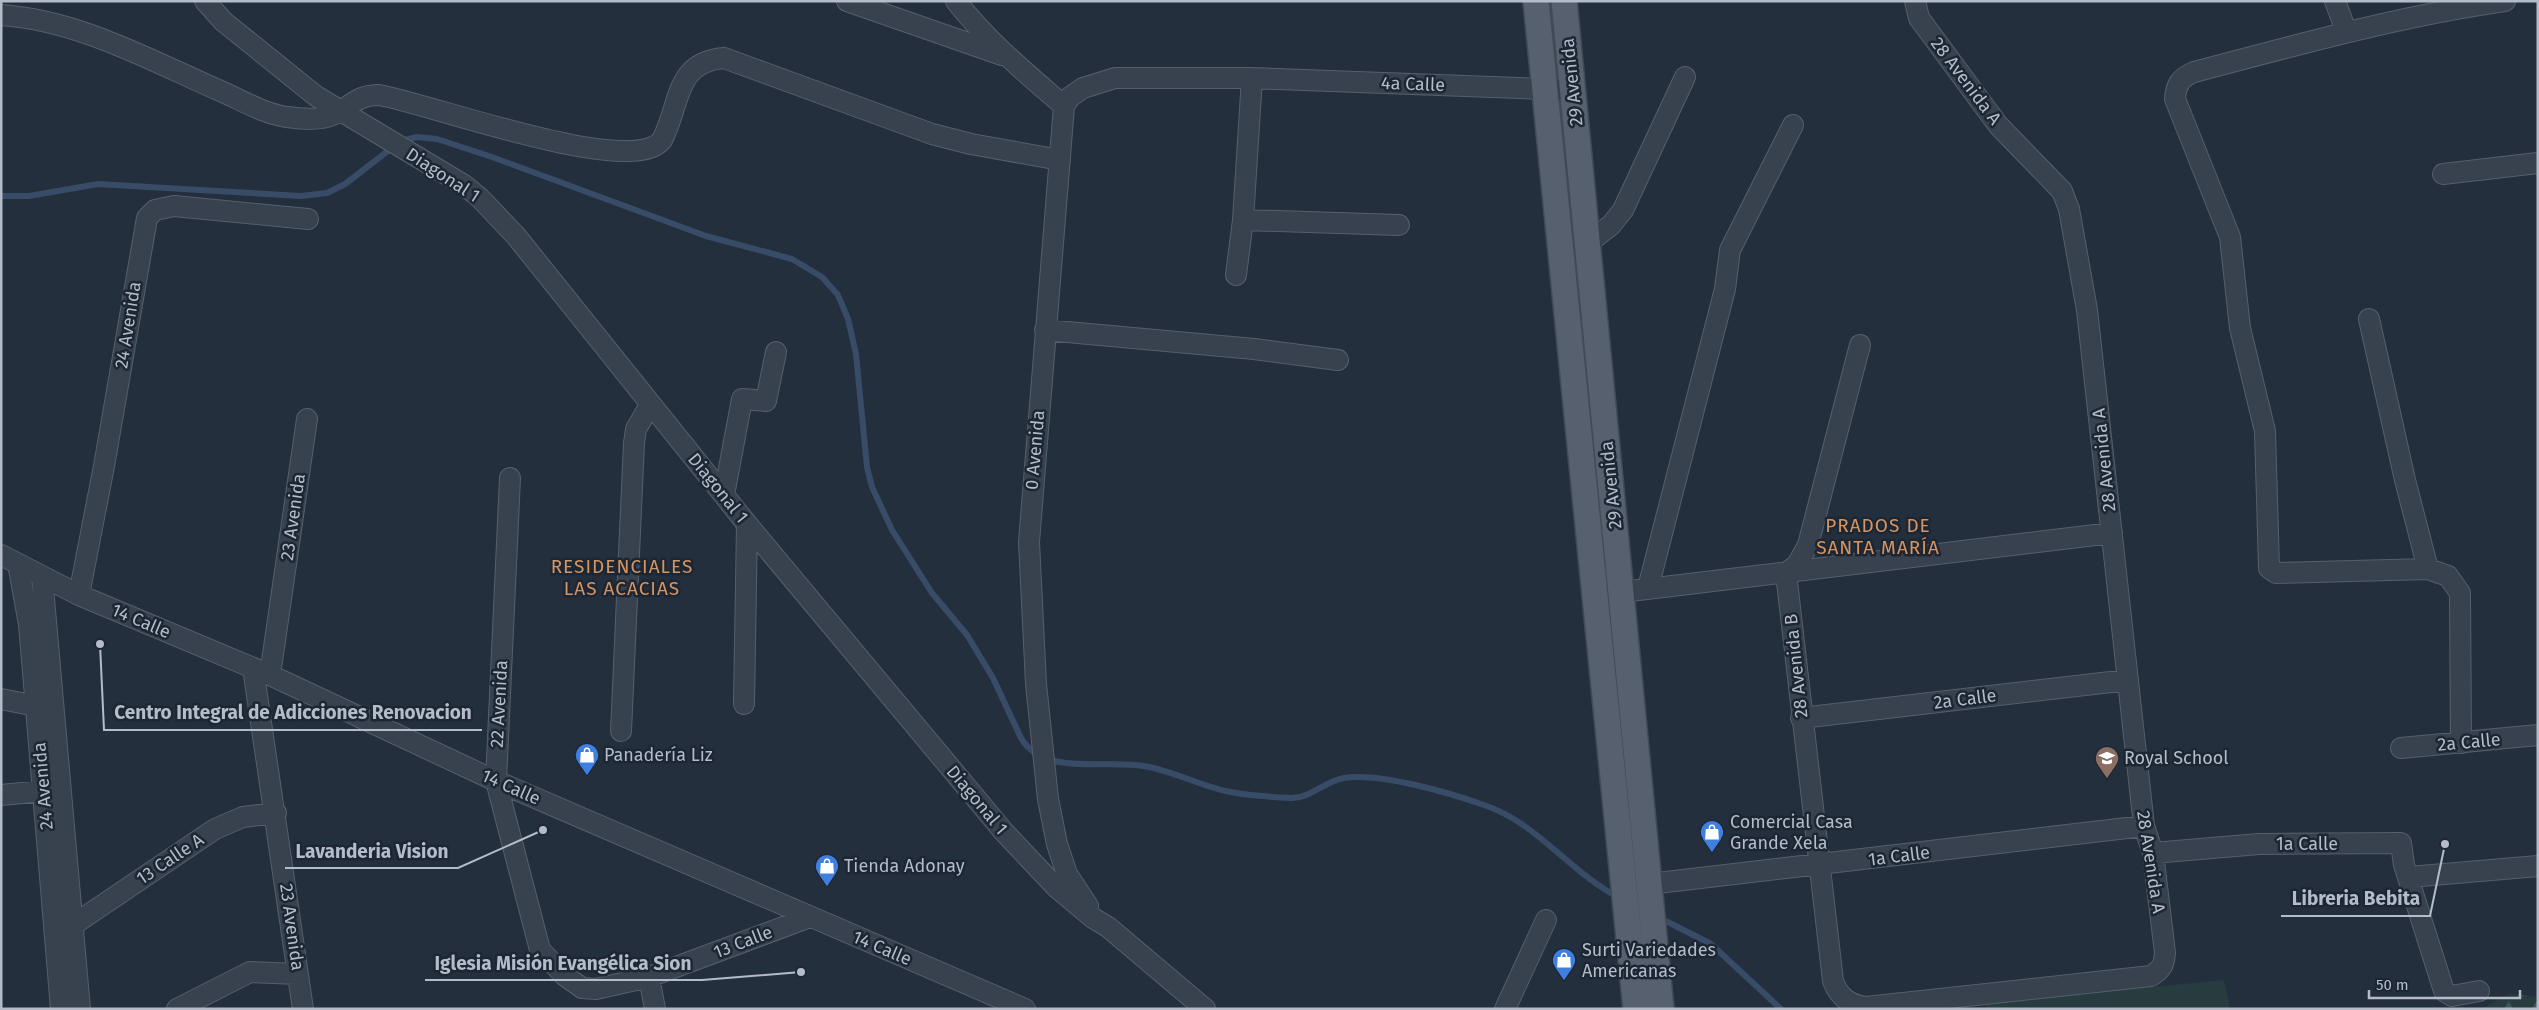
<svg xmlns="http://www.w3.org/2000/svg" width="2539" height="1010" viewBox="0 0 2539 1010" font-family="'Fira Sans',sans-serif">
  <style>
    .forest { fill: url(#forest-firs) }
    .pitch { fill: #263c3f }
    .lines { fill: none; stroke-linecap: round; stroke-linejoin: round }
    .stream { stroke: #394c67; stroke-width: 6 }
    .minor-casing { stroke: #565f6c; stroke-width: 22 }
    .major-casing { stroke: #414a57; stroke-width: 28 }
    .minor { stroke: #38414e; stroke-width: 20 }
    .major { stroke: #56606e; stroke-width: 25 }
    .labels { text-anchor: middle; stroke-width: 5; stroke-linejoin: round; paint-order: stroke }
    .street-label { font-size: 18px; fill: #b4bcc9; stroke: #1d2633 }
    .poi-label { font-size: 18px; fill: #b4bcc9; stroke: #1d2633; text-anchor: start }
    .neighbourhood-label { font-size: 19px; letter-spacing: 1px; fill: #d59563; stroke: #1d2633 }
    .leader { fill: none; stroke: #b4bcc9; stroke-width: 2 }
    .callout-dot { fill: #b4bcc9; stroke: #1d2633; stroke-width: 2 }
    .callout-label { font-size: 19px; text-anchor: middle; font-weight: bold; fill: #b4bcc9; stroke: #1d2633; stroke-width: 5; stroke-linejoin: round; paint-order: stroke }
  </style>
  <defs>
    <pattern id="forest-firs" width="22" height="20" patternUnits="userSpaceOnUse" patternTransform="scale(1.25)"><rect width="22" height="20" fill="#263c3f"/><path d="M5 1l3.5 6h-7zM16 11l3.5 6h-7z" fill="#435659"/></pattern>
  </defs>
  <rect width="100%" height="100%" fill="#242f3e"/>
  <path class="forest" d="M 2510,994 L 2538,997 L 2538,1009 L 2481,1009 Z"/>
  <path class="pitch" d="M 2224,980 L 2230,1009 L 1986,1009 L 1985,1003 Z"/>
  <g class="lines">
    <path class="stream" d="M 1,196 L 29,196 L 98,184 L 301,196 L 327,193 L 345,184 L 401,141 L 417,137 L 437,139 L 492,157 L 706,236 L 792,259 L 822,277 L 838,295 L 848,319 L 856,354 L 867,467 L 872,487 L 892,530 L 932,593 L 967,635 L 993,678 L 1021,738 C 1044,777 1107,759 1144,766 C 1174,771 1202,787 1231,792 C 1251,796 1272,797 1292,798 C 1311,798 1325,781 1344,778 C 1379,772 1450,793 1484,805 C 1536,822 1570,872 1618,897
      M 1658,917 L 1711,944 L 1781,1009"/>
    <g class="minor-casing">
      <path id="minor" d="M 205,1 L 224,22 L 316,96 L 464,185 L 480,198 L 516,236 L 747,524 L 1004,832 L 1056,887 L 1093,918 L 1108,927 L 1205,1009
        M 847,1 L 1002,55
        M 956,1 C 987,41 1026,73 1064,106 L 1029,542 L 1036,684 L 1048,799 L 1057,844 L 1067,874 L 1088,906
        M 2335,1 L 2346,31
        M 1,15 C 77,20 148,59 216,89 C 238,98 263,114 287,117 C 302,119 321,121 335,114 C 353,105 357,95 379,95 C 428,103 632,179 662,140 C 681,104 674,62 724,58 L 932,134 L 971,144 L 1060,160
        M 1064,106 L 1070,97 L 1083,88 L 1115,78 L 1252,78 L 1573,90
        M 2443,174 L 2538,163
        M 1243,220 L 1399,225
        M 1588,243 L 1611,225 L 1623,210 L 1685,77
        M 1236,275 L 1243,220 L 1252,78
        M 2369,319 L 2405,480 L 2428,569
        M 1045,330 L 1254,349 L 1338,360
        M 1860,345 L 1808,545 L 1797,565 L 1786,573 L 1833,981 C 1839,997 1849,1005 1866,1007 L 2151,976 C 2162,969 2164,965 2165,953 L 2153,853 L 2144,826 L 2087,310 L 2069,209 L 2062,191 L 1998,125 L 1919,18 L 1915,1
        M 510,478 L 496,781 L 540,950 L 564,975 L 582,988 L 596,989 L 649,977 L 810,917
        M 724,495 L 742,399 L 766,401 L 776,352
        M 1,555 L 79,595 L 270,675 L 496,781 L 1025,1009
        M 18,564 L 29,624 L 61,1009
        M 42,576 L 80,1009
        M 1648,588 L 1725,289 L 1730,250 L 1793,125
        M 1622,592 L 2112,533
        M 79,595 L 104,466 L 147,218 L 155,210 L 174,206 L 308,219
        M 253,668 L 303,1009
        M 270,675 L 307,419
        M 1,699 L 36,706
        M 744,704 L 747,524
        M 1801,718 L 2128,680
        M 621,731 L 634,443 L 636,429 L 650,405
        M 2461,743 L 2460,593 L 2448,576 L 2428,569 L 2276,573 L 2269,568 L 2265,431 L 2240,328 L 2230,237 L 2175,99 C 2176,85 2180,78 2194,72 C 2297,45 2399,16 2505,1
        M 2401,748 L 2538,735
        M 1,795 L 43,791
        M 2153,853 L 2259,844 L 2401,843 L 2404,865 L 2444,991 L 2452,996 L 2479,991
        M 2409,877 L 2538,866
        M 1635,884 L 1649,884 L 2144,826
        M 73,925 L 215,829 L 243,817 L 276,813
        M 649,977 L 655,1009
        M 177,1009 L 250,972 L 298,974
        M 1505,1009 L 1546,920"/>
    </g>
    <g class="major-casing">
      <path id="major" d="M 1536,1 L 1636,1009
        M 1564,1 L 1661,1009"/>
    </g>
    <use href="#minor" class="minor"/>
    <use href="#major" class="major"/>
  </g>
  <defs>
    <g id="shop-pin" transform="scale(1.25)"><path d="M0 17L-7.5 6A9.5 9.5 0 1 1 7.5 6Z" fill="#3f7fe0" stroke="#1d2633"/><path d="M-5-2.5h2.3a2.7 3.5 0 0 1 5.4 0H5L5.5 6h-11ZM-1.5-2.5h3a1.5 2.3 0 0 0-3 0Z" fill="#fff"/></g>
    <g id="school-pin" transform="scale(1.25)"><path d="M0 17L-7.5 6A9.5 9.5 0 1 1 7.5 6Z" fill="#8d6e63" stroke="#1d2633"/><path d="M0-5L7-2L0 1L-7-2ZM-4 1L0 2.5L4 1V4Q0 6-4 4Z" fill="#fff"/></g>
  </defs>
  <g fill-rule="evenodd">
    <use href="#shop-pin" x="587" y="755"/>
    <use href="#school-pin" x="2107" y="758"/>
    <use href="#shop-pin" x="1712" y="832"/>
    <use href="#shop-pin" x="827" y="866"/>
    <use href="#shop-pin" x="1564" y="960"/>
  </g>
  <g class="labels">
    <g class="street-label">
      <text transform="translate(1966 81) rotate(53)" y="6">28 Avenida A</text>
      <text transform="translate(1572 82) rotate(-96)" y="6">29 Avenida</text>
      <text transform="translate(1413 84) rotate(2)" y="6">4a Calle</text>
      <text transform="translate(443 175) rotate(33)" y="6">Diagonal 1</text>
      <text transform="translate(128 325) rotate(-81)" y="6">24 Avenida</text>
      <text transform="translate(1035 450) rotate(-85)" y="6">0 Avenida</text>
      <text transform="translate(2104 460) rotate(-96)" y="6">28 Avenida A</text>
      <text transform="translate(1611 485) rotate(-96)" y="6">29 Avenida</text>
      <text transform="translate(718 488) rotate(51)" y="6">Diagonal 1</text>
      <text transform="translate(293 517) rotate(-82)" y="6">23 Avenida</text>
      <text transform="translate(141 621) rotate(23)" y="6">14 Calle</text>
      <text transform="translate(1796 666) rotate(-96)" y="6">28 Avenida B</text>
      <text transform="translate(1965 699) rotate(-7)" y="6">2a Calle</text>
      <text transform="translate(499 704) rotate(-87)" y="6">22 Avenida</text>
      <text transform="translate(2469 742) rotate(-5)" y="6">2a Calle</text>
      <text transform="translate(43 786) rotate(-95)" y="6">24 Avenida</text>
      <text transform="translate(511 787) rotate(24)" y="6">14 Calle</text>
      <text transform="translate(977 800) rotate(50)" y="6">Diagonal 1</text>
      <text x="2307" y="850">1a Calle</text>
      <text transform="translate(1899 856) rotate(-7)" y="6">1a Calle</text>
      <text transform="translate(170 859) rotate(-34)" y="6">13 Calle A</text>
      <text transform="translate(2151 862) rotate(81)" y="6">28 Avenida A</text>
      <text transform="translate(292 927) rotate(82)" y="6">23 Avenida</text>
      <text transform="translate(743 942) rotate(-21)" y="6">13 Calle</text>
      <text transform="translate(882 948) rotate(23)" y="6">14 Calle</text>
    </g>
    <g class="poi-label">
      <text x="604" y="761">Panadería Liz</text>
      <text x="2124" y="764">Royal School</text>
      <text x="1730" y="828">Comercial Casa<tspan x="1730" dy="21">Grande Xela</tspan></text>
      <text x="844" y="872">Tienda Adonay</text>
      <text x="1582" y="956">Surti Variedades<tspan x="1582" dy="21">Americanas</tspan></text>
    </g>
    <g class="neighbourhood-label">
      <text x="1878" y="532">PRADOS DE<tspan x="1878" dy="22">SANTA MARÍA</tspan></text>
      <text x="622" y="573">RESIDENCIALES<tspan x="622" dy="22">LAS ACACIAS</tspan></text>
    </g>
  </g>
  <path class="leader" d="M100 644L104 730H482M543 830L458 868H285M2445 844L2430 916H2281M801 972L702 980H425"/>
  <g class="callout-dot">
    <circle cx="100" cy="644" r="5"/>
    <circle cx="543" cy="830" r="5"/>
    <circle cx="2445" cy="844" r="5"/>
    <circle cx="801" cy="972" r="5"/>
  </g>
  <g class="callout-label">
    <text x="293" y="719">Centro Integral de Adicciones Renovacion</text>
    <text x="372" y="858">Lavanderia Vision</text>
    <text x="2356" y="905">Libreria Bebita</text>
    <text x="563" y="970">Iglesia Misión Evangélica Sion</text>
  </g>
  <rect width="2539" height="1010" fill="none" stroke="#b4bcc9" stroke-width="5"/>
  <path d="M2369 990v8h151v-8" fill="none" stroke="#b4bcc9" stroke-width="2.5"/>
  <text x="2376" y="990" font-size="15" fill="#b4bcc9" stroke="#1d2633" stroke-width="4" paint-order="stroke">50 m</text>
</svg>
